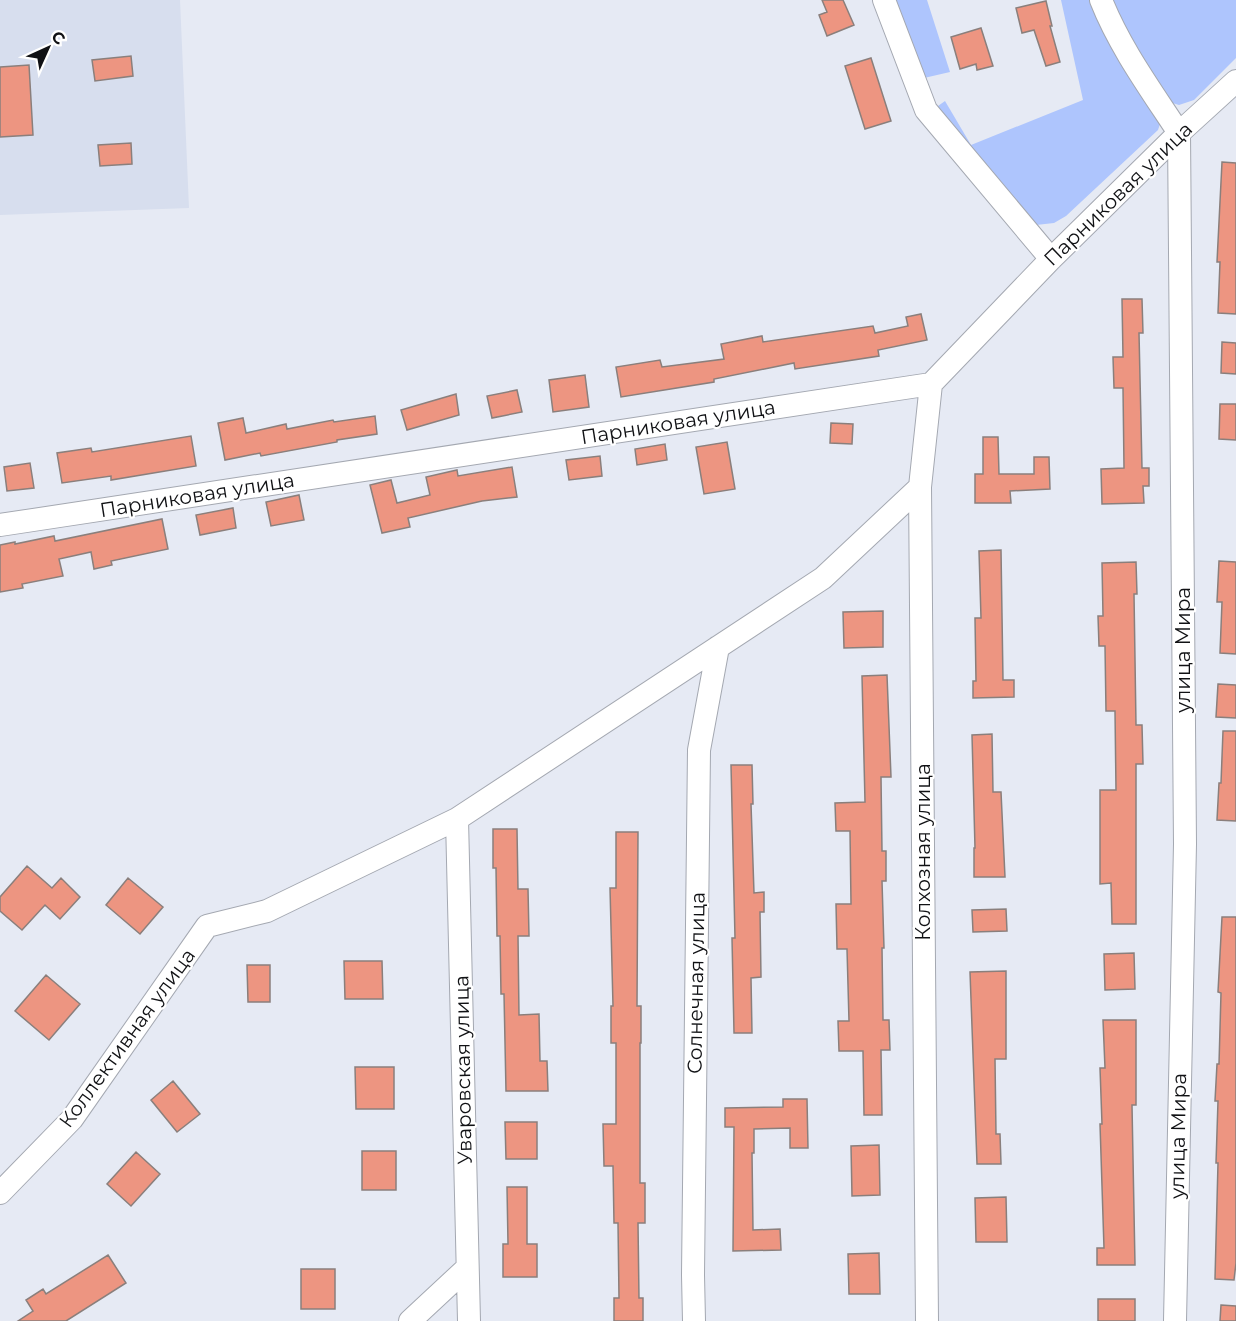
<svg xmlns="http://www.w3.org/2000/svg" width="1236" height="1321" viewBox="0 0 1236 1321" font-family="Montserrat,sans-serif">
  <style>
    .built { fill: #d7deee }
    .green { fill: #aec5fd }
    .building { fill: #ed9581; stroke: #8a7f7c; stroke-width: 1.5 }
    .lines { fill: none; stroke-linecap: round; stroke-linejoin: round }
    .minor-casing { stroke: #a4a8b1; stroke-width: 24 }
    .minor { stroke: #fff; stroke-width: 22 }
    .labels { text-anchor: middle; stroke-width: 4.5; stroke-linejoin: round; paint-order: stroke }
    .street-label { font-size: 20px; fill: #101114; stroke: #fff }
  </style>
  <rect width="100%" height="100%" fill="#e6eaf4"/>
  <path class="built" d="M 0,0 L 180,0 L 189,208 L 0,215 Z"/>
  <path class="green" d="M 896,0 L 927,0 L 950,72 L 924,78 Z
    M 1061,0 L 1092,0 L 1161,121 L 1158,130 L 1066,216 L 1054,223 L 1036,225 L 938,109 L 938,106 L 945,101 L 971,145 L 1083,100 Z
    M 1107,0 L 1236,0 L 1236,58 L 1194,100 L 1179,105 L 1169,102 Z"/>
  <path class="building" d="M 822,0 L 843,0 L 854,25 L 827,36 L 819,15 L 827,12 Z
    M 1046,1 L 1052,26 L 1050,26 L 1060,62 L 1046,66 L 1034,30 L 1022,33 L 1016,8 Z
    M 981,28 L 993,66 L 977,70 L 976,64 L 960,69 L 951,37 Z
    M 131,56 L 133,76 L 95,81 L 92,60 Z
    M 871,58 L 891,121 L 865,129 L 845,66 Z
    M 29,65 L 33,135 L 0,137 L 0,67 Z
    M 131,143 L 132,164 L 100,166 L 98,145 Z
    M 1222,162 L 1236,163 L 1236,314 L 1218,313 L 1220,262 L 1217,262 Z
    M 1122,299 L 1142,299 L 1143,333 L 1139,333 L 1142,468 L 1149,468 L 1149,486 L 1143,486 L 1144,503 L 1102,504 L 1101,469 L 1124,468 L 1123,388 L 1114,388 L 1113,357 L 1123,357 Z
    M 921,314 L 927,340 L 878,350 L 879,356 L 795,369 L 794,363 L 714,379 L 714,382 L 621,397 L 616,367 L 660,360 L 662,367 L 724,359 L 721,344 L 762,336 L 763,342 L 873,326 L 875,333 L 908,326 L 906,317 Z
    M 1222,342 L 1236,343 L 1236,374 L 1221,373 Z
    M 585,375 L 589,407 L 553,412 L 549,380 Z
    M 517,390 L 522,412 L 492,418 L 487,396 Z
    M 456,394 L 459,415 L 407,430 L 401,410 Z
    M 1220,404 L 1236,404 L 1236,440 L 1219,439 Z
    M 375,416 L 377,434 L 337,440 L 337,442 L 261,456 L 260,453 L 225,460 L 218,423 L 243,418 L 246,433 L 286,424 L 287,429 L 333,420 L 334,422 Z
    M 831,423 L 853,424 L 852,444 L 830,443 Z
    M 191,436 L 196,466 L 111,480 L 111,476 L 62,483 L 57,453 L 91,448 L 92,452 Z
    M 983,437 L 998,437 L 999,474 L 1034,474 L 1034,457 L 1049,457 L 1050,489 L 1010,491 L 1011,503 L 975,503 L 975,474 L 983,474 Z
    M 727,442 L 735,489 L 704,494 L 696,447 Z
    M 665,444 L 667,460 L 637,465 L 635,449 Z
    M 600,456 L 602,476 L 569,480 L 566,460 Z
    M 30,463 L 34,488 L 7,491 L 4,467 Z
    M 512,467 L 517,497 L 482,501 L 408,518 L 410,527 L 382,533 L 370,485 L 391,480 L 397,503 L 430,495 L 426,477 L 457,470 L 458,476 Z
    M 299,495 L 304,520 L 271,526 L 266,502 Z
    M 233,508 L 236,528 L 200,535 L 196,515 Z
    M 162,519 L 168,549 L 111,561 L 112,565 L 94,569 L 91,552 L 59,559 L 63,576 L 22,584 L 23,588 L 0,592 L 0,545 L 15,542 L 15,544 L 54,536 L 55,541 Z
    M 1001,550 L 1003,680 L 1014,680 L 1014,697 L 973,698 L 973,681 L 976,681 L 975,618 L 981,618 L 979,551 Z
    M 1219,561 L 1236,562 L 1236,654 L 1220,653 L 1222,602 L 1217,602 Z
    M 1136,562 L 1137,594 L 1134,594 L 1136,725 L 1142,725 L 1143,764 L 1136,764 L 1136,924 L 1112,924 L 1111,883 L 1100,884 L 1100,790 L 1116,790 L 1115,711 L 1106,711 L 1105,646 L 1099,646 L 1098,616 L 1103,616 L 1102,563 Z
    M 883,611 L 883,647 L 844,648 L 843,612 Z
    M 887,675 L 891,777 L 881,777 L 882,851 L 886,851 L 886,881 L 882,881 L 884,948 L 882,948 L 883,1020 L 889,1020 L 890,1050 L 881,1050 L 882,1115 L 864,1115 L 863,1051 L 839,1051 L 838,1021 L 849,1021 L 847,949 L 837,949 L 836,904 L 851,904 L 850,831 L 836,831 L 835,803 L 865,802 L 862,676 Z
    M 1218,684 L 1236,685 L 1236,718 L 1216,717 Z
    M 1223,731 L 1236,731 L 1236,821 L 1217,820 L 1219,783 L 1221,783 Z
    M 992,734 L 993,792 L 1001,792 L 1005,877 L 974,877 L 974,848 L 975,848 L 972,735 Z
    M 731,765 L 752,765 L 753,804 L 751,804 L 754,893 L 764,892 L 764,912 L 760,912 L 761,977 L 751,978 L 752,1033 L 734,1033 L 732,938 L 735,938 Z
    M 493,829 L 517,829 L 518,889 L 528,889 L 529,936 L 518,936 L 519,1015 L 539,1014 L 540,1061 L 547,1061 L 548,1091 L 506,1091 L 504,994 L 501,994 L 500,936 L 497,936 L 496,868 L 493,868 Z
    M 616,832 L 638,832 L 637,1006 L 641,1006 L 641,1043 L 640,1043 L 640,1183 L 645,1183 L 645,1223 L 638,1223 L 639,1298 L 643,1298 L 643,1321 L 614,1321 L 614,1298 L 619,1298 L 618,1223 L 614,1223 L 613,1166 L 604,1166 L 603,1124 L 616,1124 L 616,1043 L 611,1043 L 611,1006 L 613,1006 L 610,888 L 616,888 Z
    M 27,866 L 52,888 L 61,878 L 80,897 L 60,919 L 45,905 L 22,930 L 0,911 L 0,897 Z
    M 128,878 L 163,907 L 140,934 L 106,905 Z
    M 1006,909 L 1007,931 L 973,932 L 972,910 Z
    M 1222,917 L 1236,917 L 1236,1263 L 1234,1280 L 1215,1279 L 1218,1163 L 1216,1163 L 1218,1101 L 1215,1101 L 1217,1064 L 1219,1064 L 1221,993 L 1218,992 Z
    M 1134,953 L 1135,989 L 1105,990 L 1104,954 Z
    M 344,961 L 382,961 L 383,999 L 345,999 Z
    M 247,965 L 270,965 L 270,1002 L 248,1002 Z
    M 1006,971 L 1006,1059 L 995,1059 L 996,1134 L 1000,1134 L 1001,1164 L 977,1164 L 970,972 Z
    M 46,975 L 80,1004 L 49,1040 L 15,1011 Z
    M 1103,1020 L 1136,1020 L 1136,1105 L 1132,1105 L 1135,1265 L 1097,1265 L 1097,1248 L 1104,1248 L 1100,1124 L 1102,1124 L 1100,1068 L 1105,1068 Z
    M 355,1067 L 394,1067 L 394,1109 L 356,1109 Z
    M 173,1081 L 200,1114 L 177,1132 L 151,1100 Z
    M 783,1099 L 807,1099 L 808,1148 L 790,1148 L 790,1128 L 754,1129 L 754,1153 L 752,1153 L 753,1230 L 780,1229 L 781,1250 L 733,1251 L 734,1127 L 725,1127 L 725,1108 L 783,1107 Z
    M 505,1122 L 537,1122 L 537,1159 L 506,1159 Z
    M 879,1145 L 880,1195 L 852,1196 L 851,1146 Z
    M 362,1151 L 396,1151 L 396,1190 L 362,1190 Z
    M 136,1152 L 160,1174 L 131,1206 L 107,1184 Z
    M 507,1187 L 527,1187 L 527,1244 L 537,1244 L 537,1277 L 503,1277 L 503,1244 L 508,1244 Z
    M 1006,1197 L 1007,1242 L 976,1242 L 975,1198 Z
    M 879,1253 L 880,1294 L 849,1294 L 848,1254 Z
    M 108,1255 L 126,1283 L 66,1321 L 18,1321 L 33,1311 L 26,1300 L 43,1289 L 46,1294 Z
    M 301,1269 L 335,1269 L 335,1309 L 301,1309 Z
    M 1098,1299 L 1135,1299 L 1135,1321 L 1098,1321 Z
    M 1221,1305 L 1236,1306 L 1236,1321 L 1220,1321 Z"/>
  <g class="lines">
    <g class="minor-casing">
      <path id="minor" d="M 884,0 L 926,110 L 1051,259
        M 1101,0 C 1120,48 1151,90 1179,133 L 1185,844 L 1175,1321
        M 0,525 L 931,384 L 1051,259 L 1179,133 L 1236,81
        M 457,819 L 469,1321
        M 0,1193 L 72,1119 L 207,926 L 267,911 L 457,819 L 823,578 L 920,487
        M 410,1321 L 467,1268
        M 694,1321 L 693,1275 L 699,750 L 718,647
        M 927,1321 L 920,487 L 931,384"/>
    </g>
    <use href="#minor" class="minor"/>
  </g>
  <g class="labels">
    <g class="street-label">
      <text transform="translate(1118 194) rotate(-44)" y="7">Парниковая улица</text>
      <text transform="translate(678 422) rotate(-9)" y="7">Парниковая улица</text>
      <text transform="translate(197 495) rotate(-9)" y="7">Парниковая улица</text>
      <text transform="translate(1183 650) rotate(-90)" y="7">улица Мира</text>
      <text transform="translate(923 852) rotate(-90)" y="7">Колхозная улица</text>
      <text transform="translate(696 983) rotate(-89)" y="7">Солнечная улица</text>
      <text transform="translate(127 1038) rotate(-54)" y="7">Коллективная улица</text>
      <text transform="translate(463 1070) rotate(-91)" y="7">Уваровская улица</text>
      <text transform="translate(1178 1136) rotate(-89)" y="7">улица Мира</text>
    </g>
  </g>
  <g transform="translate(48 48) rotate(45)" stroke="#ffffff" stroke-width="4.5" paint-order="stroke">
  <path d="M0-4.5L10 22L0 15L-10 22Z" fill="#101114"/>
  <text y="-9" font-size="16" font-weight="bold" text-anchor="middle" fill="#101114">С</text>
  </g>
</svg>
